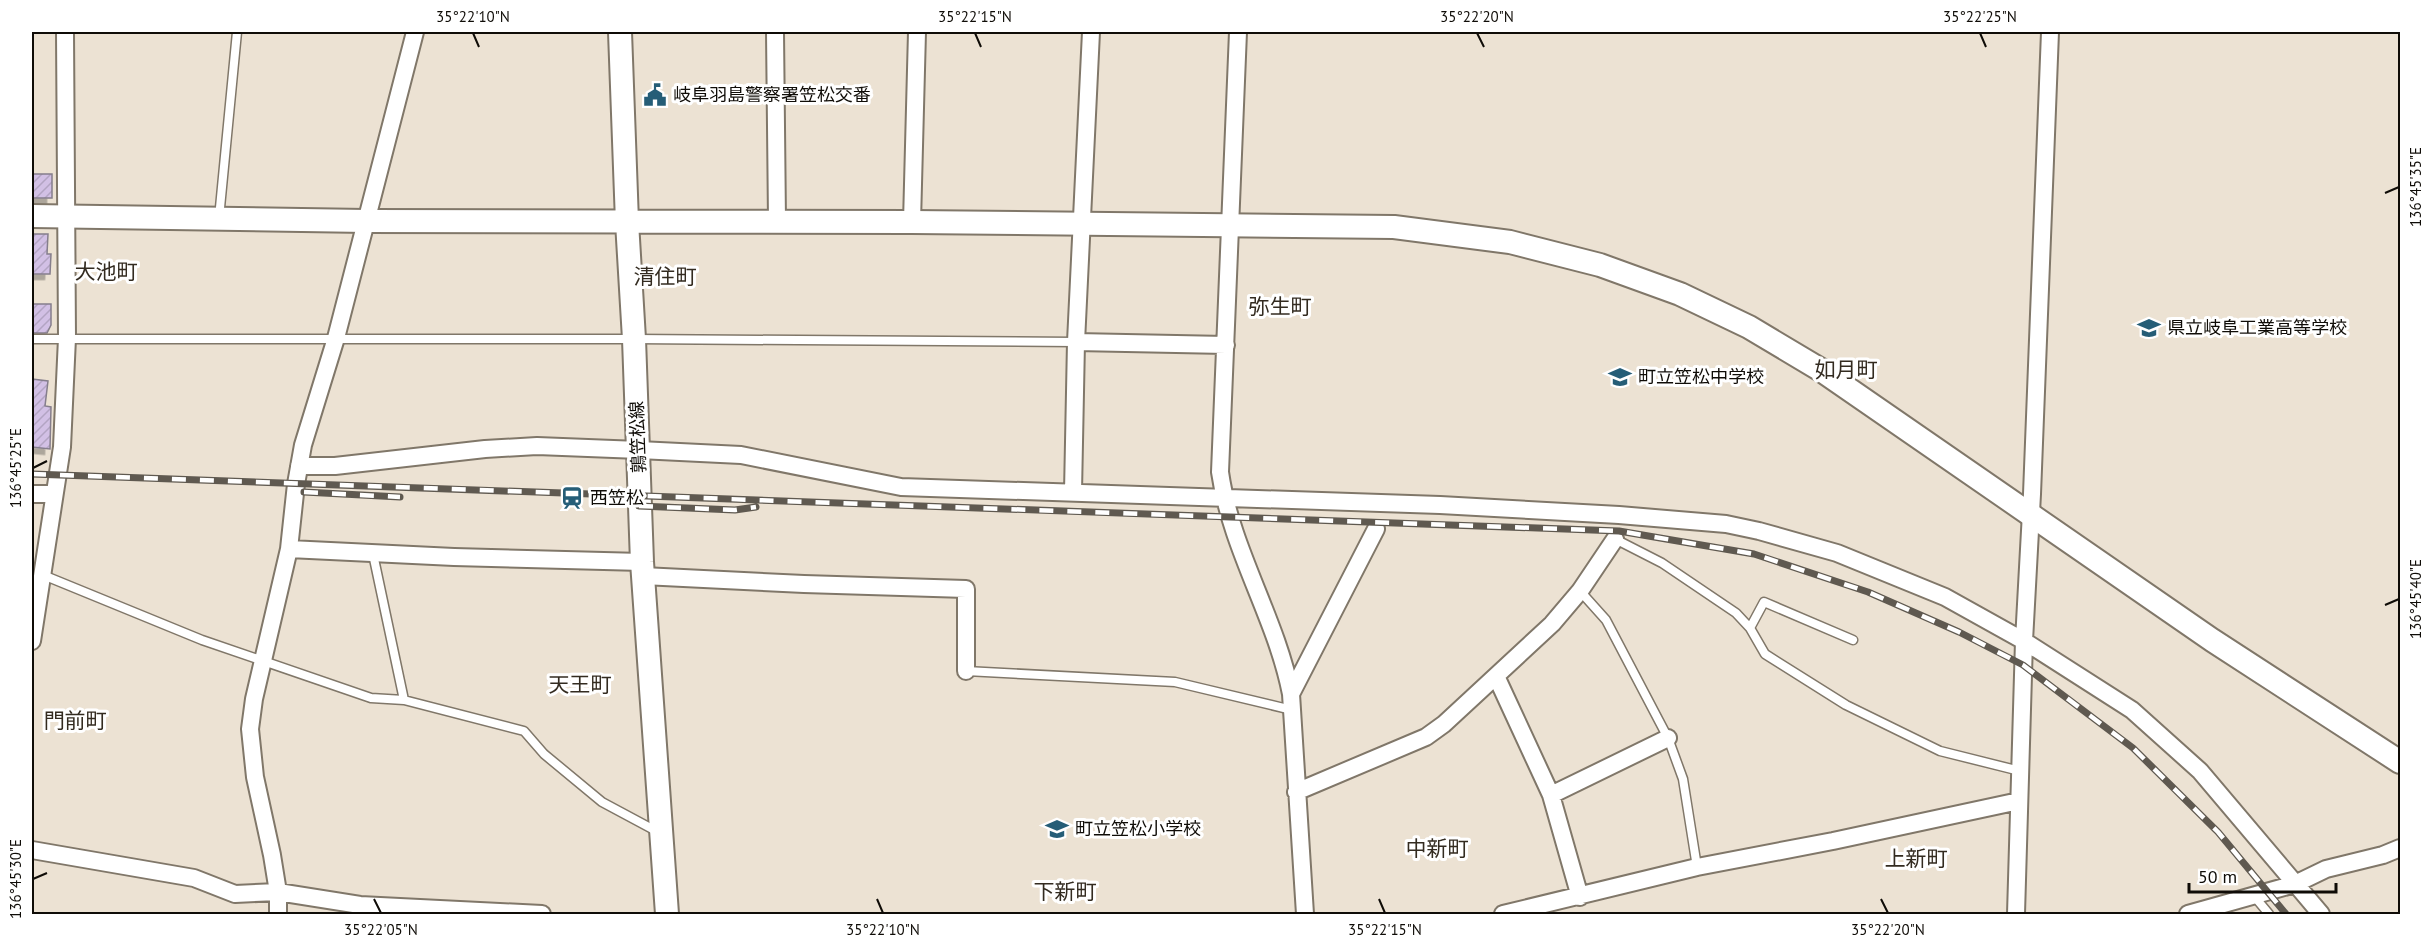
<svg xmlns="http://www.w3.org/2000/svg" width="2432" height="946" viewBox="0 0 2432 946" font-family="'PT Sans','Noto Sans JP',sans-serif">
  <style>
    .building { fill: url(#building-hatch); stroke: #857e8c; stroke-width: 1.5; filter: url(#shadow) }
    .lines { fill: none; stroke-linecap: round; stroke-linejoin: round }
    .lane-casing { stroke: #807769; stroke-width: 11 }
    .street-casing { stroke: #807769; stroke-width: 20 }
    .secondary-casing { stroke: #807769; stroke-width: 26 }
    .lane { stroke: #fff; stroke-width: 8 }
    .street { stroke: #fff; stroke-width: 16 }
    .secondary { stroke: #fff; stroke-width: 22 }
    .rail-casing { stroke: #5f5950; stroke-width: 7 }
    .rail { stroke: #fff; stroke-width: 4.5; stroke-dasharray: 14; stroke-linecap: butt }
    .ticks { fill: none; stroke: #0f0c07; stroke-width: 2 }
    .labels { text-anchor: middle; stroke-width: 6; stroke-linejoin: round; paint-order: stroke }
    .poi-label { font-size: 18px; fill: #0f0c07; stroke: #fff; text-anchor: start }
    .street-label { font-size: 18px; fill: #0f0c07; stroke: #fff }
    .quarter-label { font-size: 21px; fill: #332b20; stroke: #fff }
    .neatline { fill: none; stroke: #0f0c07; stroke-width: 2 }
    .ticks-label { font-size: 15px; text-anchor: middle; fill: #0f0c07 }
  </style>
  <defs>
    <pattern id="building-hatch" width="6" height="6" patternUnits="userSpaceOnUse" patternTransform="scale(1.5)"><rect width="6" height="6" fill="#d2c0e5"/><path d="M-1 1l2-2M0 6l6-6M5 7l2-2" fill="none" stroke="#b3a4c3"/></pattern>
    <filter id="shadow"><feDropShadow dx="-5.5" dy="5.5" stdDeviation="0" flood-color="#0004"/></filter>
  </defs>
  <rect width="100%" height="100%" fill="#ece2d3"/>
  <path class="building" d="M 32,174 L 52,174 L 52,198 L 32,198 Z
    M 32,234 L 48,234 L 47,254 L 51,254 L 50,274 L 32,274 Z
    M 33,304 L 51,304 L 51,325 L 47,333 L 33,333 Z
    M 32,379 L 48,381 L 45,406 L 51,407 L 50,449 L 32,447 Z"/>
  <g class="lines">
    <g class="lane-casing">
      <path id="lane" d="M 219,218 L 237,32
        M 32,339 L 634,339 L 1076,342
        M 1615,539 L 1662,563 L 1736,613 L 1750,628 L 1765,654 L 1846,705 L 1940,751 L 2020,771
        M 373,554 L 404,700 L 524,731 L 544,754 L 602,802 L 658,832
        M 43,575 L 202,640 L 371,698 L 404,700
        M 1580,591 L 1606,620 L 1668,738 L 1683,779 L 1697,867
        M 1750,628 L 1764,602 L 1853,640
        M 966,671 L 1175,682 L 1292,710
        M 2254,896 L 2269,914"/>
    </g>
    <g class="street-casing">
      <path id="street" d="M 775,32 L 777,221
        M 1238,32 L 1220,472 C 1231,550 1276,617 1291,694 L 1305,914
        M 912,222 L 917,32
        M 1076,342 L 1226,345
        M 299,466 L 335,466 L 485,449 L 537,446 L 639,450 L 741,455 L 901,487 L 1440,505 L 1619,515 L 1726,524 L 1759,531 L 1837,553 L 1945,597 L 2024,641 L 2132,710 L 2200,771 L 2321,914
        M 1073,492 L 1076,342 L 1091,32
        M 32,494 L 54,494
        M 289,549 L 454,557 L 642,562
        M 643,576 L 804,584 L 966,589 L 966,671
        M 32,641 L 62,447 L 67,338 L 65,32
        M 1496,676 L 1551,795 L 1580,897
        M 1291,694 L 1376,529
        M 1296,792 L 1426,737 L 1444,724 L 1552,624 L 1580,591 L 1615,539
        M 1551,795 L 1668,738
        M 32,850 L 194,878 L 235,894 L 278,892 L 360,905 L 542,914
        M 278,914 L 278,892 L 272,855 L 255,777 L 250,729 L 254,699 L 289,549 L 296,484 L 303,445 L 336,338 L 415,32
        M 1503,914 L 1697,867 L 1833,841 L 2019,801
        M 2016,914 L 2024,641 L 2032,494 L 2050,32
        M 2188,914 L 2295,884 L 2326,869 L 2383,855 L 2400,848"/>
    </g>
    <g class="secondary-casing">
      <path id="secondary" d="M 620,32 L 627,222 L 634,339 L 642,562 L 667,914
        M 32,216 L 366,221 L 912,222 L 1394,227 L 1510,242 L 1600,265 L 1680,294 L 1749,327 L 1821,370 L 2212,640 L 2400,762"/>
    </g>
    <use href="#lane" class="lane"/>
    <use href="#street" class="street"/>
    <use href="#secondary" class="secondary"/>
    <g class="rail-casing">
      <path id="rail" d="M 32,474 L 1619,531 L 1754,554 L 1868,592 L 1959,632 L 2023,665 L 2133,748 L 2218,832 L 2286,914
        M 304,492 L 400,497
        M 639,506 L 735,510 L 756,507"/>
    </g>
    <use href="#rail" class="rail"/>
  </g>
  <path class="ticks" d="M 473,33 L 479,47M 975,33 L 981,47M 1477,33 L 1484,47M 1980,33 L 1986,47M 2385,193 L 2399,187M 33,468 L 47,461M 2385,605 L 2399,599M 33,879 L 47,873M 374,899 L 381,913M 877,899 L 883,913M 1379,899 L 1385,913M 1881,899 L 1888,913"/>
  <defs>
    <g id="civic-bare" transform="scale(1.8)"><path d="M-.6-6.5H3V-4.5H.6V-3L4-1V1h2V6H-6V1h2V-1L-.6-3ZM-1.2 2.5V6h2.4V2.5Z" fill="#255d77" stroke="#fff" stroke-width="2.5" paint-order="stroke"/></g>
    <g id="school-bare" transform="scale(1.8)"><path d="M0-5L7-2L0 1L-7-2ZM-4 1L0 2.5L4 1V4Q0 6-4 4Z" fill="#255d77" stroke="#fff" stroke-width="2.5" paint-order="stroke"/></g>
    <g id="station-bare" transform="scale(1.8)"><path d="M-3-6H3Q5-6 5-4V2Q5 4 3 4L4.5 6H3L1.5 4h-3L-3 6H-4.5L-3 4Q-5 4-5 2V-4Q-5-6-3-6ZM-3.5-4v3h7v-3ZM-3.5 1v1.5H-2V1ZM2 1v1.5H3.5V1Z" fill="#255d77" stroke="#fff" stroke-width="2.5" paint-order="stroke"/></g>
  </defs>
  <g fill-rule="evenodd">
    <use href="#civic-bare" x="655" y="95"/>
    <use href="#school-bare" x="2149" y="328"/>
    <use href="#school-bare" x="1620" y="377"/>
    <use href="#station-bare" x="572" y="498"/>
    <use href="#school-bare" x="1057" y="829"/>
  </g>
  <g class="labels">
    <g class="poi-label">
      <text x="673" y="101">岐阜羽島警察署笠松交番</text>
      <text x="2167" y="334">県立岐阜工業高等学校</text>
      <text x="1638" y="383">町立笠松中学校</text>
      <text x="590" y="504">西笠松</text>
      <text x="1075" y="835">町立笠松小学校</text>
    </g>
    <g class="street-label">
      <text transform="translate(638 437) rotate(-92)" y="6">鶉笠松線</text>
    </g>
    <g class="quarter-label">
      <text x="106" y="279">大池町</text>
      <text x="665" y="284">清住町</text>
      <text x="1280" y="314">弥生町</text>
      <text x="1846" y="377">如月町</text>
      <text x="580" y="692">天王町</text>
      <text x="75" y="728">門前町</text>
      <text x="1437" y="856">中新町</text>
      <text x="1916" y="866">上新町</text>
      <text x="1065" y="899">下新町</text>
    </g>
  </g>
  <rect width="2432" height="946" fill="none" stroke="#ffffff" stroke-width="66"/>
  <path d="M2189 883v9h147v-9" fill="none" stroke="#0f0c07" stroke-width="3"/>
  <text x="2198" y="883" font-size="18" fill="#0f0c07" stroke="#ffffff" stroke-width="4.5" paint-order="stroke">50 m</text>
  <rect x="33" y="33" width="2366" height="880" class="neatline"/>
  <g class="ticks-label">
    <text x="473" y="22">35°22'10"N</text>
    <text x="975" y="22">35°22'15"N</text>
    <text x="1477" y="22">35°22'20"N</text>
    <text x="1980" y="22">35°22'25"N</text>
    <text transform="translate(2416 187) rotate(-90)" y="5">136°45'35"E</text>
    <text transform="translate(16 468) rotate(-90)" y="5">136°45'25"E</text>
    <text transform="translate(2416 599) rotate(-90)" y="5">136°45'40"E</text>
    <text transform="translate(16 879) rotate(-90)" y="5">136°45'30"E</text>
    <text x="381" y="935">35°22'05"N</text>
    <text x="883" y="935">35°22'10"N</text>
    <text x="1385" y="935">35°22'15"N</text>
    <text x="1888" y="935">35°22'20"N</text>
  </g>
</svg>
